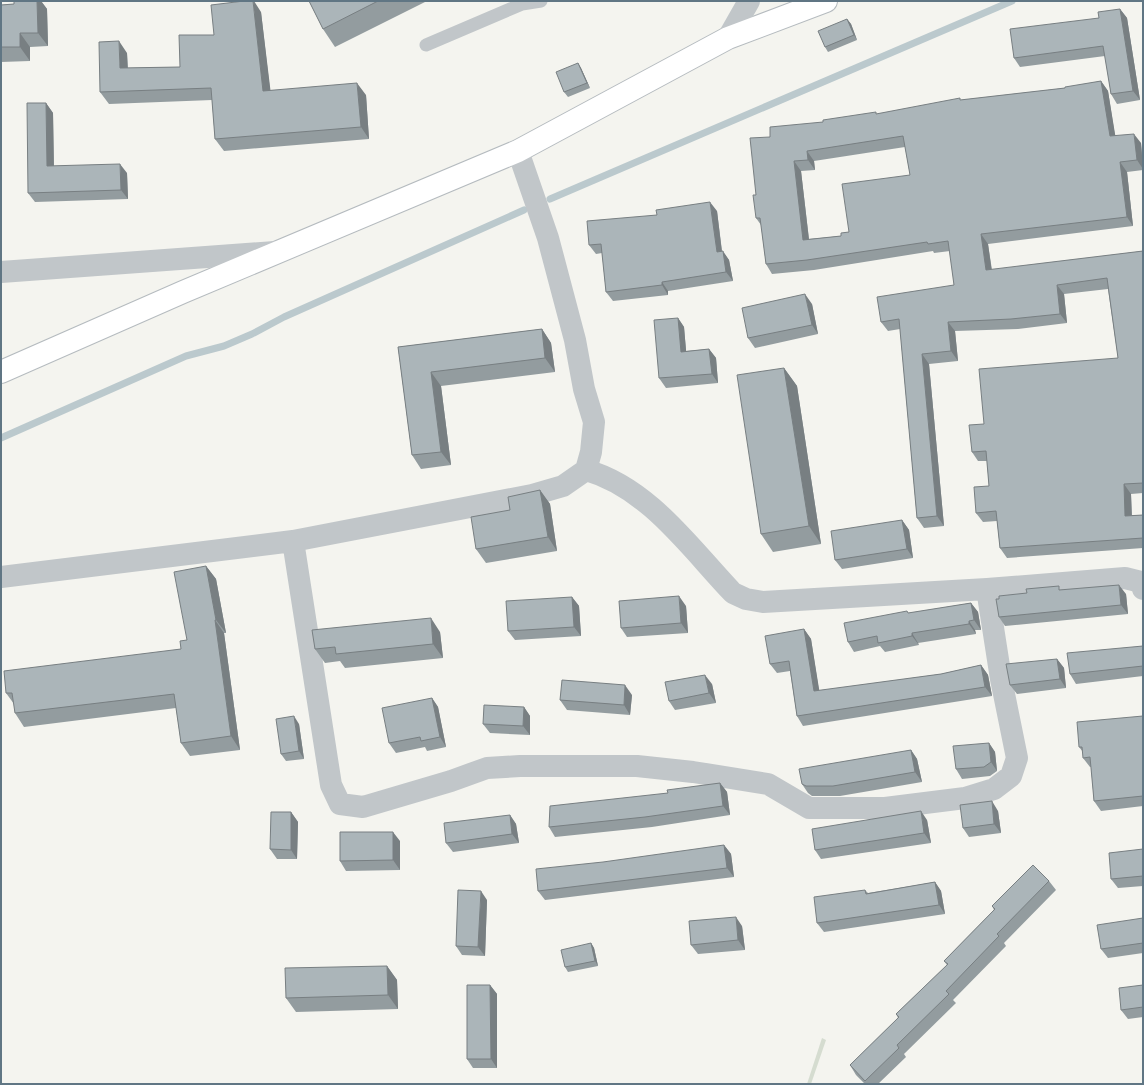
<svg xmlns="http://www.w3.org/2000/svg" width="1144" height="1085" viewBox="0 0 1144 1085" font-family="'Exo 2',sans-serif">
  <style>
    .green { fill: #d5dcd0 }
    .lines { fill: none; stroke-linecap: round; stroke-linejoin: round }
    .stream { stroke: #bbc9cd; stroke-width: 7 }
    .secondary-casing { stroke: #b5bbbf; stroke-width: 24 }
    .lane { stroke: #c1c6c9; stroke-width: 13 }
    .street { stroke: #c1c6c9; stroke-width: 22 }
    .secondary { stroke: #fff; stroke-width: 22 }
    .wall { fill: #939c9f; fill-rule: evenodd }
    .shaded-wall { fill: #787f82 }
    .building { fill: #abb5b9; stroke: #787f82; fill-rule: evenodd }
  </style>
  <rect width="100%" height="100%" fill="#f4f4ef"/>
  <path class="green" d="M 822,1038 L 826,1040 L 811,1084 L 807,1084 Z"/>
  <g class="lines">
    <path class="stream" d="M 550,199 L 1012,1
      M 1,438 L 186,356 L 224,346 L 252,334 L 284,317 L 524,210"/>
    <g class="secondary-casing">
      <path id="secondary" d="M 1,372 L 183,292 L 518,151 L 728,38 L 826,1"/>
    </g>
    <path class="lane" d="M 426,45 L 522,4 L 541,1"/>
    <path class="street" d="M 728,38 L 749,1
      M 1,272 L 275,252
      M 586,470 C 649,488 690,548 733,593 L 746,599 L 763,602 L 987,589 L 1125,578 L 1141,582 L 1143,589
      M 293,541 L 331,785 L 340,804 L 363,807 L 451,781 L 487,768 L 520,766 L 637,766 L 693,772 L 768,784 L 809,808 L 885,808 L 965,798 L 994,789 L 1011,776 L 1017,758 L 1001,679 L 987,589
      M 1,577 L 293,541 L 532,495 L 563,486 L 586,470 L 591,452 L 594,422 L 584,389 L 575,340 L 548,238 L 518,151"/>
    <use href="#secondary" class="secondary"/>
  </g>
  <path class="wall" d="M 14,1 L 41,1 L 47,9 L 48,46 L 30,47 L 30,61 L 1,62 L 1,5 L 14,4 Z
    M 309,1 L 427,1 L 335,47 L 323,29 Z
    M 1120,9 L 1127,18 L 1140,100 L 1117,104 L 1111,94 L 1105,56 L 1020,67 L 1014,58 L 1099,18 Z
    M 261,12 L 270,90 L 366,95 L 369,139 L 224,151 L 215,139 L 212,100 L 109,104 L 100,92 L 127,53 L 128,68 L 180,67 L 214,35 Z
    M 847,19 L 851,24 L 857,40 L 828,52 L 825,47 Z
    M 578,63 L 581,68 L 590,88 L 568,97 L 564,92 Z
    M 1101,81 L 1108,91 L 1115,136 L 1141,143 L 1143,163 L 1143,170 L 1127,172 L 1133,226 L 988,244 L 992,270 L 1143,251 L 1143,493 L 1131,494 L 1132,515 L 1143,515 L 1143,548 L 1007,558 L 1000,548 L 997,521 L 983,522 L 976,513 L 989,486 L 987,461 L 978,461 L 972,452 L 984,424 L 1118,358 L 1108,289 L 1064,294 L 1067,323 L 1018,329 L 955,331 L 958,361 L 929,364 L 944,526 L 924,528 L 917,518 L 900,329 L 888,331 L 881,322 L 954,285 L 950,251 L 934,253 L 933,251 L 814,270 L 772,274 L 766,264 L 761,225 L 756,218 L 756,195 L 770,137 L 823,122 L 877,114 L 961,100 L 1065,88 ZM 905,147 L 910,175 L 849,232 L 841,236 L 809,239 L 801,171 L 815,170 L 814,161 Z
    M 46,103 L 53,113 L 54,166 L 127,173 L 128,199 L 35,202 L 28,193 Z
    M 717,211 L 722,251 L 729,260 L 733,281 L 668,291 L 668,295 L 613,301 L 606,292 L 602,253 L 596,254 L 589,245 Z
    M 812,304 L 818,334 L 755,348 L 748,338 Z
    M 678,318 L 684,327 L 686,351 L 709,349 L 716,358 L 718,383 L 666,388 L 659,378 Z
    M 542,329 L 551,343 L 555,372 L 441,386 L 451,465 L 421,469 L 412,455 L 398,347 Z
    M 784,368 L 797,386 L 821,544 L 773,552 L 761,534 Z
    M 540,490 L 550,504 L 557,551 L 486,563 L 476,549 L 510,510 Z
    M 902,520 L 909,530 L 913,558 L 842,569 L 835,560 Z
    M 206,566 L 216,579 L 226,633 L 224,633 L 240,750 L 190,756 L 181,743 L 176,708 L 24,727 L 15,713 L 14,704 L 6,693 L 181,649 L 187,640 Z
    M 1062,590 L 1126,594 L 1128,614 L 1005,626 L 999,617 Z
    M 572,597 L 579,606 L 581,636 L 515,640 L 508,631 Z
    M 971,603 L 978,612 L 981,630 L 975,630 L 976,634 L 918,643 L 919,645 L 885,652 L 880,646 L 854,652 L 848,642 L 909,613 Z
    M 686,606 L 688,633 L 627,637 L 621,628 Z
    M 804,629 L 811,639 L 819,691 L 941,674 L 981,665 L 988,675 L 992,696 L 803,726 L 797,716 L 790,671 L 777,673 L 770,664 Z
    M 440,632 L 443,658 L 345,668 L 340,661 L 325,663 L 315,649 Z
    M 1143,646 L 1143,676 L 1076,684 L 1070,674 Z
    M 1057,659 L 1064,668 L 1066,688 L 1017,694 L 1010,685 Z
    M 712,684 L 716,703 L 675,710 L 669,701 Z
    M 632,695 L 630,715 L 567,710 L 560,700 Z
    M 432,698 L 438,707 L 446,747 L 427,751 L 425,747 L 396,753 L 389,743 Z
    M 524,707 L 530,716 L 530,735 L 490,733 L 483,724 Z
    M 1143,716 L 1143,806 L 1101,811 L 1094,801 L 1091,767 L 1090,767 L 1083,758 L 1083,752 L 1079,747 Z
    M 299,724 L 304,759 L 286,761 L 281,754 Z
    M 989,743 L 995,752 L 997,771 L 990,776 L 962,779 L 956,769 Z
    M 911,750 L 917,759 L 922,782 L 840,796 L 812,796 L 808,793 L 802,784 Z
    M 720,783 L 727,792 L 730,815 L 652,827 L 555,837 L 549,827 L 668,793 Z
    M 998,811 L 1001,833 L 969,837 L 963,828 Z
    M 291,812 L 298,822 L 297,859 L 277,859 L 270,849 Z
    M 510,815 L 516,824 L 519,843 L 453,852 L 446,843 Z
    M 927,820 L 931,843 L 821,859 L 815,850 Z
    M 400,841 L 400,870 L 346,871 L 340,861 Z
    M 724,845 L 731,854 L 734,877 L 545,900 L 538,891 Z
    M 1143,849 L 1143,886 L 1118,888 L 1111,879 Z
    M 1049,881 L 1056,890 L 1004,943 L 1006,946 L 953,1000 L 956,1003 L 904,1054 L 906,1057 L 878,1084 L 865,1084 L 856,1075 L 850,1065 L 898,1018 L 896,1014 L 947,965 L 944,961 L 994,910 L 992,906 Z
    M 935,882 L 941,891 L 945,914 L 824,932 L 817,923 L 865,890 L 868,893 Z
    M 487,900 L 485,956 L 462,955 L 456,946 Z
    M 1143,918 L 1143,953 L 1108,958 L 1101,949 Z
    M 742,926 L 745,950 L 698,954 L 691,945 Z
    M 591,943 L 594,948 L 598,966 L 568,972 L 565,967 Z
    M 387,966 L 397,980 L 398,1009 L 296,1012 L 286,998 Z
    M 490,985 L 497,994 L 497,1068 L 473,1068 L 467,1059 Z
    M 1143,985 L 1143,1017 L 1128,1019 L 1121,1010 Z"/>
  <path class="shaded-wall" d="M 37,1 L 41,1 L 47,9 L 48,46 L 38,33 Z
    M 253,1 L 254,1 L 261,12 L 272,103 L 263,91 Z
    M 1120,9 L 1127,18 L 1140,100 L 1133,91 Z
    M 847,19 L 851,24 L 857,40 L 854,35 Z
    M 20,33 L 30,47 L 30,61 L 20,47 Z
    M 119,41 L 127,53 L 128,80 L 120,68 Z
    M 578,63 L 581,68 L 590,88 L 587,83 Z
    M 1101,81 L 1108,91 L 1117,146 L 1110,136 Z
    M 357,83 L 366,95 L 369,139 L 361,127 Z
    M 46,103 L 53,113 L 54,176 L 47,166 Z
    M 1134,134 L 1141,143 L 1143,169 L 1137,160 Z
    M 807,151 L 814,161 L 815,170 L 808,160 Z
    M 794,161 L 801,171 L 810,249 L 803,240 Z
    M 1120,162 L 1127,172 L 1133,226 L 1127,217 Z
    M 120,164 L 127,173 L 128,199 L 121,190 Z
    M 710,202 L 717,211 L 723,261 L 717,252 Z
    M 981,234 L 988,244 L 993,280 L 986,270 Z
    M 723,251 L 729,260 L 733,281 L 726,272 Z
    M 662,282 L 668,291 L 668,295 L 662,285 Z
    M 1057,285 L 1064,294 L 1067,323 L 1060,314 Z
    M 805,294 L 812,304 L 818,334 L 812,325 Z
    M 678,318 L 684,327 L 687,361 L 681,352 Z
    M 948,322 L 955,331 L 958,361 L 951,351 Z
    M 542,329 L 551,343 L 555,372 L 545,358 Z
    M 709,349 L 716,358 L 718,383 L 712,374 Z
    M 922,354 L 929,364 L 944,526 L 937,516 Z
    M 784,368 L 797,386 L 821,544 L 809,526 Z
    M 431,372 L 441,386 L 451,465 L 441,452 Z
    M 1124,484 L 1131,494 L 1132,525 L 1125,516 Z
    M 540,490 L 550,504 L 557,551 L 548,537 Z
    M 902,520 L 909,530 L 913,558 L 907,549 Z
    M 206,566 L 216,579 L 226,633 L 216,620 Z
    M 1119,585 L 1126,594 L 1128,614 L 1121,605 Z
    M 679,596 L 686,606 L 688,633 L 681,623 Z
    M 572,597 L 579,606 L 581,636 L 574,627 Z
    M 971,603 L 978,612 L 981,630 L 974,620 Z
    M 431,618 L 440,632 L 443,658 L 433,644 Z
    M 215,620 L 224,633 L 240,750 L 231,736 Z
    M 969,621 L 975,630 L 976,634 L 969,624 Z
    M 804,629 L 811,639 L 821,701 L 814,691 Z
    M 912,633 L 918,643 L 919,645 L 912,636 Z
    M 1057,659 L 1064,668 L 1066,688 L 1060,679 Z
    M 981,665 L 988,675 L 992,696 L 985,687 Z
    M 705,675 L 712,684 L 716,703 L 709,693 Z
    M 625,685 L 632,695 L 630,715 L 624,705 Z
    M 432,698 L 438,707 L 446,747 L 440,737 Z
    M 524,707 L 530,716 L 530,735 L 523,726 Z
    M 294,716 L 299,724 L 304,759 L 299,751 Z
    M 989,743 L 995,752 L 997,771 L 991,762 Z
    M 911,750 L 917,759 L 922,782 L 915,772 Z
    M 720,783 L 727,792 L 730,815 L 723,806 Z
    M 992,801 L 998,811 L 1001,833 L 994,824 Z
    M 921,811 L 927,820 L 931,843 L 924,833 Z
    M 291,812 L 298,822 L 297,859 L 291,850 Z
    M 510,815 L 516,824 L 519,843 L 512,834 Z
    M 393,832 L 400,841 L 400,870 L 393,860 Z
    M 724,845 L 731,854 L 734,877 L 727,868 Z
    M 935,882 L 941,891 L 945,914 L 939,905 Z
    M 481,891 L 487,900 L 485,956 L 478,947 Z
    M 736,917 L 742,926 L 745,950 L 738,940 Z
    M 591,943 L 594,948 L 598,966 L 595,961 Z
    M 387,966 L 397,980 L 398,1009 L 388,995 Z
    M 490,985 L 497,994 L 497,1068 L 491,1059 Z"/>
  <path class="building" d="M 14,1 L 37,1 L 38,33 L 20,33 L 20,47 L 1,47 L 1,5 L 14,4 Z
    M 244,1 L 253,1 L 263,91 L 357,83 L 361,127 L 215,139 L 211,88 L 100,92 L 99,42 L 119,41 L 120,68 L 180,67 L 179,35 L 214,35 L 211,5 Z
    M 309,1 L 378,1 L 323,29 Z
    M 1120,9 L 1133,91 L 1111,94 L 1103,46 L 1014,58 L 1010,29 L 1099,18 L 1098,12 Z
    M 847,19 L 854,35 L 825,47 L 818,31 Z
    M 578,63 L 587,83 L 564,92 L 556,72 Z
    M 1101,81 L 1110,136 L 1134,134 L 1137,160 L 1120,162 L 1127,217 L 981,234 L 986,270 L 1143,251 L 1143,483 L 1124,484 L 1125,516 L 1143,515 L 1143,538 L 1000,548 L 996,511 L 976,513 L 974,487 L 989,486 L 986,451 L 972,452 L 969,425 L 984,424 L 979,369 L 1118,358 L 1107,278 L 1057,285 L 1060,314 L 1011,319 L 948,322 L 951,351 L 922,354 L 937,516 L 917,518 L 899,319 L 881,322 L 877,297 L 954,285 L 948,241 L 928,244 L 927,242 L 807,260 L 766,264 L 760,218 L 756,218 L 753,195 L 756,195 L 750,138 L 770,137 L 770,127 L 823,122 L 823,120 L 876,112 L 876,114 L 960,98 L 960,100 L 1065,88 L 1065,87 ZM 903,136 L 910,175 L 842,184 L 849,232 L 841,233 L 841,236 L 803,240 L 794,161 L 808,160 L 807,151 Z
    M 27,103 L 46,103 L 47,166 L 120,164 L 121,190 L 28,193 Z
    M 710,202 L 717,252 L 723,251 L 726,272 L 662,282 L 662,285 L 606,292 L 601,244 L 589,245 L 587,221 L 657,215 L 656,210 Z
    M 805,294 L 812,325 L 748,338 L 742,308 Z
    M 678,318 L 681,352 L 709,349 L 712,374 L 659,378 L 654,320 Z
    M 542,329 L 545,358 L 431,372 L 441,452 L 412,455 L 398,347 Z
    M 784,368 L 809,526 L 761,534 L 737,375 Z
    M 540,490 L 548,537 L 476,549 L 471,517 L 510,510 L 508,497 Z
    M 902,520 L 907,549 L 835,560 L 831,531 Z
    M 206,566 L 216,620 L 215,620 L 231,736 L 181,743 L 174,694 L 15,713 L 12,693 L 6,693 L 4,671 L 181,649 L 180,641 L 187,640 L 174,572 Z
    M 1119,585 L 1121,605 L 999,617 L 996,599 L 999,599 L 999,596 L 1027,593 L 1026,589 L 1059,586 L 1059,590 Z
    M 679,596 L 681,623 L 621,628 L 619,601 Z
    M 572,597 L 574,627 L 508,631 L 506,601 Z
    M 971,603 L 974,620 L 969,621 L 969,624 L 912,633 L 912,636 L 878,643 L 877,636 L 848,642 L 844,623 L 907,611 L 908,613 Z
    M 431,618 L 433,644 L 336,654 L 335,647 L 315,649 L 312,630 Z
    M 804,629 L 814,691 L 941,674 L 981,665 L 985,687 L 797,716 L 789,661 L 770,664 L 765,636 Z
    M 1143,646 L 1143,666 L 1070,674 L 1067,653 Z
    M 1057,659 L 1060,679 L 1010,685 L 1006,664 Z
    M 705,675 L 709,693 L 669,701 L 665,682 Z
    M 562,680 L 625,685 L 624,705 L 560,700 Z
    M 432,698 L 440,737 L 421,741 L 420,737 L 389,743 L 382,708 Z
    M 484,705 L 524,707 L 523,726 L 483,724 Z
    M 294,716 L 299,751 L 281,754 L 276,719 Z
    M 1143,716 L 1143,796 L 1094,801 L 1090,757 L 1083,758 L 1082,747 L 1079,747 L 1077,722 Z
    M 989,743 L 991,762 L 984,767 L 956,769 L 953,746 Z
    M 911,750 L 915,772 L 833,786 L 806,786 L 802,784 L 799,769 Z
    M 720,783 L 723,806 L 645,817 L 549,827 L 550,806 L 668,793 L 667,790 Z
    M 992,801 L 994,824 L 963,828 L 960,805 Z
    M 921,811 L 924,833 L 815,850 L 812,829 Z
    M 271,812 L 291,812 L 291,850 L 270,849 Z
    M 510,815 L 512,834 L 446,843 L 444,823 Z
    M 340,832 L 393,832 L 393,860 L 340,861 Z
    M 724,845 L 727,868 L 538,891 L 536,869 L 603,862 Z
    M 1143,849 L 1143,876 L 1111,879 L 1109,853 Z
    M 1033,865 L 1049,881 L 997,934 L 999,936 L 946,991 L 949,994 L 897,1045 L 899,1048 L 865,1081 L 850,1065 L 899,1017 L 896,1014 L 948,964 L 944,961 L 995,909 L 992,906 Z
    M 935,882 L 939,905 L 817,923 L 814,897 L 865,890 L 866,894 Z
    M 458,890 L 481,891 L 478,947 L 456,946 Z
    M 736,917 L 738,940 L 691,945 L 689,921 Z
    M 1143,918 L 1143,943 L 1101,949 L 1097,925 Z
    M 591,943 L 595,961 L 565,967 L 561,950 Z
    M 387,966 L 388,995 L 286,998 L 285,968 Z
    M 467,985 L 490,985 L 491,1059 L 467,1059 Z
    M 1143,985 L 1143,1007 L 1121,1010 L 1119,988 Z"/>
  <rect width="1144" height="1085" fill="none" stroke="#607684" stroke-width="4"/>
</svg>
